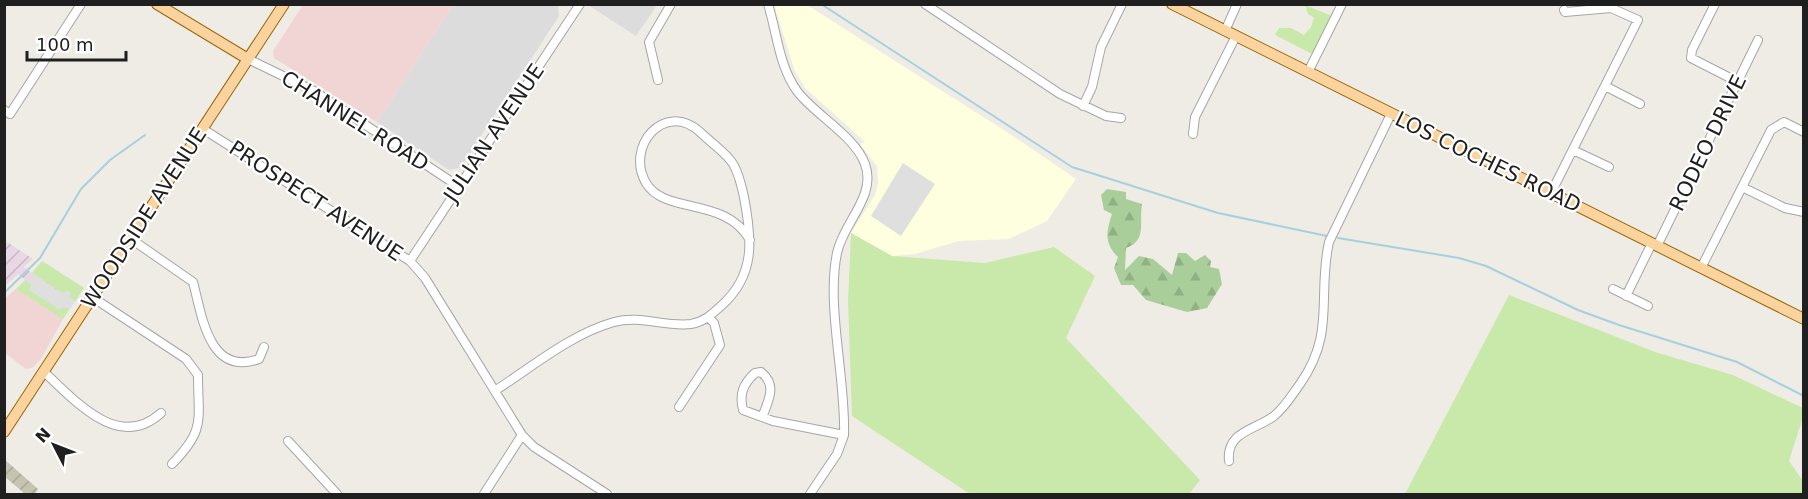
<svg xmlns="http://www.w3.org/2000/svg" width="1808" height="499" viewBox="0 0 1808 499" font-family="'DejaVu Sans',sans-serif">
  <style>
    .residential { fill: #dddcdc }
    .commercial { fill: #f0d5d4 }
    .industrial { fill: url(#industrial-furrows) }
    .education { fill: #feffdf }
    .construction { fill: url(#construction-furrows) }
    .grass { fill: #c9e9ab }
    .forest { fill: url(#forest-firs) }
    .parking { fill: #dfdfdf }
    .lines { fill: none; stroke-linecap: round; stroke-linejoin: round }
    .stream { stroke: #a6d0dd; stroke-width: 2 }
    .minor-casing { stroke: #a6a6a6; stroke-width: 10 }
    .major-casing { stroke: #976702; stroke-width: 12 }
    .minor { stroke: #fff; stroke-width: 8 }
    .major { stroke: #fbd39e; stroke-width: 10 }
    .labels { text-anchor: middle; stroke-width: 4.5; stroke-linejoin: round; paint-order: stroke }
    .street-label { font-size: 21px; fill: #1f1f1f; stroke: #fff }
  </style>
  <defs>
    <pattern id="industrial-furrows" width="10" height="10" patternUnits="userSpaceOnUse" patternTransform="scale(1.5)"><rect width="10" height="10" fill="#e8d7e5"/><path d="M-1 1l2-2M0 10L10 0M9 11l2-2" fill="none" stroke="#c7b8c4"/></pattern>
    <pattern id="construction-furrows" width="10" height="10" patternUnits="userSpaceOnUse" patternTransform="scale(1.5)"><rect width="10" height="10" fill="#c4c4b0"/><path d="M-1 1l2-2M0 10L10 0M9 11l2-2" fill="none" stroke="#a8a897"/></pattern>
    <pattern id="forest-firs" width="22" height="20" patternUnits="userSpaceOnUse" patternTransform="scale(1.5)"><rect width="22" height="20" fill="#a9ce9a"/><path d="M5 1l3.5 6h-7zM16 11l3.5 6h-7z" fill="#91b084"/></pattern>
  </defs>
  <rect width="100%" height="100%" fill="#efece5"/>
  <path class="residential" d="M 453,5 L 558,5 L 559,16 L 460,168 L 449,170 L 377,122 Z
    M 588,5 L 588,4 L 657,5 L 636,36 Z"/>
  <path class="commercial" d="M 303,5 L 303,4 L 453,5 L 377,122 L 274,58 L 273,51 Z
    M 16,289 L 63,319 L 41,359 L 32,368 L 26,369 L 5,353 L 4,299 Z"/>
  <path class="industrial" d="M 4,240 L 33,259 L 24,267 L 32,273 L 42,261 L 84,288 L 63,319 L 16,289 L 25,280 L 18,274 L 5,286 Z"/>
  <path class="education" d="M 774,5 L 807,5 L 1010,134 L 1076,179 L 1047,221 L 1009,239 L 959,241 L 915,254 L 892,256 L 851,233 L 875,195 L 878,184 L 877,166 L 860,144 L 865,142 L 805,88 L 794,69 Z"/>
  <path class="construction" d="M 4,459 L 38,489 L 35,494 L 22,494 L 23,492 L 5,477 Z"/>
  <path class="grass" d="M 1305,5 L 1332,16 L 1312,54 L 1275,35 L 1279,28 L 1291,28 L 1304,35 L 1311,27 L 1314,18 L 1308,14 Z
    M 851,233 L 892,256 L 985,263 L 1054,247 L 1095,276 L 1066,338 L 1200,480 L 1189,494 L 970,494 L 852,416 L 848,301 Z
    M 42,261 L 84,288 L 75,301 L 69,297 L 71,293 L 64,294 L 32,273 Z
    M 26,280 L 31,285 L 29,290 L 60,310 L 64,306 L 69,310 L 63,319 L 16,289 Z
    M 1509,295 L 1655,352 L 1733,375 L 1803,408 L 1803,417 L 1789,461 L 1803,481 L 1803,494 L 1405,494 Z"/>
  <path class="forest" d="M 1107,189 L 1126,192 L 1126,199 L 1142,204 C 1139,223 1147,241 1126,248 L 1125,270 L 1139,256 L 1153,259 L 1172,275 L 1178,253 L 1186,253 L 1195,261 L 1205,255 L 1211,261 L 1210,267 L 1219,269 L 1222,284 L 1207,308 L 1187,312 L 1146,300 L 1133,285 L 1121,285 L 1114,268 L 1118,257 C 1104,243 1106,232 1112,214 L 1104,210 L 1101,195 Z"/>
  <path class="parking" d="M 903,163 L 935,184 L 901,236 L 871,216 Z
    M 35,275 L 63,294 L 67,290 L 71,293 L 69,297 L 75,301 L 69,310 L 63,306 L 60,310 L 29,290 L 31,285 L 28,282 Z"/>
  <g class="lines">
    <path class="stream" d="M 821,4 L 1072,167 L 1218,213 L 1327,236
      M 1338,238 L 1459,258 L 1486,266 L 1578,310 L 1619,325 L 1737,362 L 1804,396
      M 4,293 L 40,258 L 81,189 L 110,160 L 145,135"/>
    <g class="minor-casing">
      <path id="minor" d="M 768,4 C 777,33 779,66 797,91 C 815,115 855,136 865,164 C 877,196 843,223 837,253 C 826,306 846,379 844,435 L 837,454 L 810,494
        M 925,4 L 1060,94 L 1106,116 L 1121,118
        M 1715,4 L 1692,50 L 1691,58 L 1738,82
        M 1225,31 L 1237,4
        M 248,59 L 314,91 L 458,186
        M 1309,70 L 1342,4
        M 658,80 L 649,42 L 671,4
        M 1605,86 L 1640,104
        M 1083,106 L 1092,87 L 1101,47 L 1122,4
        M 4,110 L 10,114 L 81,4
        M 203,129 L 410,261 L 425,278 L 522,435 L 534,447 L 607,494
        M 1193,134 L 1195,117 L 1236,36
        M 1573,150 L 1609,167
        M 1742,187 L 1785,208 L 1804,212
        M 1551,193 L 1638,20 L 1611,8 L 1565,12 L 1564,10
        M 131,239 L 193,282 C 202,316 209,377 259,359 L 264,347
        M 1657,246 L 1758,40
        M 410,261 L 580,4
        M 1701,268 L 1771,130 L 1784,122 L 1804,132
        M 1613,289 L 1648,306
        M 1626,296 L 1652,243
        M 92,297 L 186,359 L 198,375 C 198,421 206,429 172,464
        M 44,372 C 75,400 118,452 161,413
        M 496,390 C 532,367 571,334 614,322 C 640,315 665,327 691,324 C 704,322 712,314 721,306 C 756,275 752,239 744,197 C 735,155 729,159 700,132 C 664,100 625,147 646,183 C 665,215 725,196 750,240
        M 679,407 L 720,345 L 714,323 L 708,317
        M 763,415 C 769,399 777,385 761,372 L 755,373 C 743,384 739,394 743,410 L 773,421 L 844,435
        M 288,441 L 337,494
        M 1229,461 C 1226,431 1256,430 1274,416 C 1285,407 1292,395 1300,384 C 1336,333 1317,296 1329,242 L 1391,114
        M 484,494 L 522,435"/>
    </g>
    <g class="major-casing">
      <path id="major" d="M 157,4 L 248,59
        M 1172,4 L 1804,319
        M 4,432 L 284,4"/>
    </g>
    <use href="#minor" class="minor"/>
    <use href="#major" class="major"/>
  </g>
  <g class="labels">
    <g class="street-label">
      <text transform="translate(355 121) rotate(32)" y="7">CHANNEL ROAD</text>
      <text transform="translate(494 133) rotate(-56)" y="7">JULIAN AVENUE</text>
      <text transform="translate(1708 143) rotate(-64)" y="7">RODEO DRIVE</text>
      <text transform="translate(1488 162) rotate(26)" y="7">LOS COCHES ROAD</text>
      <text transform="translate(316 201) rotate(33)" y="7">PROSPECT AVENUE</text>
      <text transform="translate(144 218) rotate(-57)" y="7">WOODSIDE AVENUE</text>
    </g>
  </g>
  <rect width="1808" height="499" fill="none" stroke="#1f1f1f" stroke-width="12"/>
  <g transform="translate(54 445) rotate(312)" stroke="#ffffff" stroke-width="4.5" paint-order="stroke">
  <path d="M0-4.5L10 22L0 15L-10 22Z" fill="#1f1f1f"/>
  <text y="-9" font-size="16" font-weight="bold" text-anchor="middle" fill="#1f1f1f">N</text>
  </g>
  <path d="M27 51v9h99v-9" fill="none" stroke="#1f1f1f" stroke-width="3"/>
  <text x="36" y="51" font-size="18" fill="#1f1f1f" stroke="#ffffff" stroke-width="4.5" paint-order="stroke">100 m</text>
</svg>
